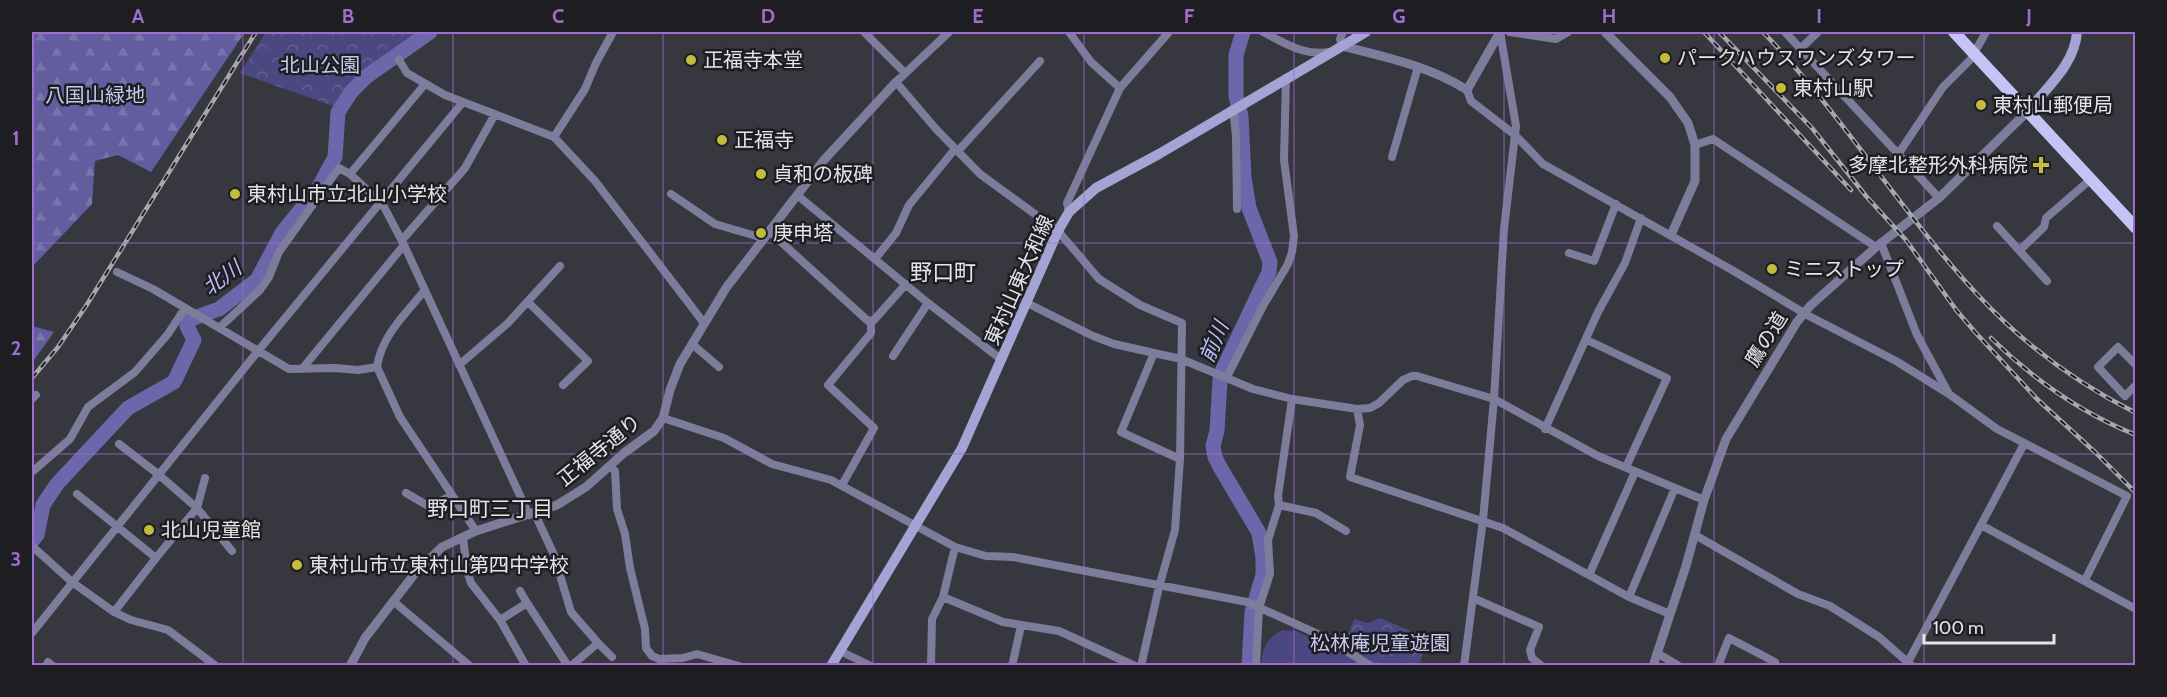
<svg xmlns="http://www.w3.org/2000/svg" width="2167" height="697" viewBox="0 0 2167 697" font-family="Cabin,'Noto Sans JP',sans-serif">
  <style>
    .forest { fill: url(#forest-firs) }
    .park { fill: url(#park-crowns) }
    .garden { fill: #4b4781 }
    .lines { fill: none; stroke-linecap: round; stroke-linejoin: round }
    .river { stroke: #6b67aa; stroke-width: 15 }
    .minor { stroke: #7d7d9b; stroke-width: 8 }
    .tertiary { stroke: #7d7d9b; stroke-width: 9 }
    .secondary { stroke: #a4a4d4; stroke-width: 10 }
    .primary { stroke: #c3c3f5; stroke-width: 12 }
    .rail-casing { stroke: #a7a8ae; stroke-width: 4.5 }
    .rail { stroke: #1e1e22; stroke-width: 2; stroke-dasharray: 7; stroke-linecap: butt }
    .grid { fill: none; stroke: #a06dce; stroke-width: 1.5; stroke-opacity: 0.55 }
    .poi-dot { fill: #c5bc3d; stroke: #1e1e22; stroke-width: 2 }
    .labels { text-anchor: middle; stroke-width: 5; stroke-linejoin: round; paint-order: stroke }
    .poi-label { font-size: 20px; fill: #e4e5ea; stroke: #1e1e22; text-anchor: start }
    .park-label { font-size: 20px; fill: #c8c8ef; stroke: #1e1e22 }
    .street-label { font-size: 20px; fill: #e4e5ea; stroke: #1e1e22 }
    .water-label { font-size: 21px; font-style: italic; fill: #bbbaf3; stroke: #1e1e22 }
    .neighbourhood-label { font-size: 21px; fill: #e4e5ea; stroke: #1e1e22 }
    .quarter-label { font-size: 22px; fill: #e4e5ea; stroke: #1e1e22 }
    .neatline { fill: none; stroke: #a06dce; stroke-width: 2 }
    .grid-label { font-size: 20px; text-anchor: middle; font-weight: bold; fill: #a06dce }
  </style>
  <defs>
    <pattern id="forest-firs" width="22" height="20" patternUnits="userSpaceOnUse" patternTransform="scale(1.5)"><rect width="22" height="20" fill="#615d9f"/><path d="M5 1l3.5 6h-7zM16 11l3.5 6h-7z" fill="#7874ac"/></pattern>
    <pattern id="park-crowns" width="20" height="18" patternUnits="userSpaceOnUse" patternTransform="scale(1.5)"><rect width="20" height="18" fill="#4b4781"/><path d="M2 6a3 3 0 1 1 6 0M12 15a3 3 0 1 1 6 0" fill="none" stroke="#656193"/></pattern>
  </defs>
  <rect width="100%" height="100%" fill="#36373f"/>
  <path class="forest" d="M 32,32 L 245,32 L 151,172 L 118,155 L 95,161 L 92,204 L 32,267 Z
    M 32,326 L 54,332 L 32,363 Z"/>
  <path class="park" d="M 266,32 L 419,32 L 349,83 L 333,106 L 240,73 Z
    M 1380,618 L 1425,637 L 1420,665 L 1370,665 L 1344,644 L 1354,619 L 1368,623 Z"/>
  <path class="garden" d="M 1283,630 L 1296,631 L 1366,666 L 1261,666 C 1262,649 1266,637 1283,630 Z"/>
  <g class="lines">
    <path class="river" d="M 1243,32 L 1236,55 L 1236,96 L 1241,116 L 1244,178 L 1249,208 L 1270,262 L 1269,272 L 1223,369 L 1220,380 L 1217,431 L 1213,446 L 1215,457 L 1220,467 L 1259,533 L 1263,558 L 1263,575 L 1252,612 L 1249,666
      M 32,541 L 37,535 L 43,505 L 57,484 L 128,408 L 174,382 L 194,340 L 187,326 L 191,319 L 219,309 L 257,280 L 282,233 L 319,187 L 335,157 L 338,112 L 351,92 L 367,76 L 430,32"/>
    <path class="minor" d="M 864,32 L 905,73
      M 949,32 L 896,82 L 936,129 L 980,174 L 1058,231 L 1099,279 L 1140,305 L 1182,323 L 1180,459 L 1175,530 L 1159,587 L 1141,666
      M 1069,32 L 1091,62 L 1120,88
      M 1263,32 C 1284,43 1304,56 1329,52
      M 1510,32 L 1556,39 L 1568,32
      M 1785,32 L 1939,198
      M 1342,46 L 1340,39 L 1343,32
      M 1801,48 L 1818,32
      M 399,60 L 407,73 L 445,95 L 554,137 L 595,181 L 704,323
      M 1467,90 L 1471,101 L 1515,135 L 1543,164 L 1732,270 L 1809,316 L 1896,361 L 1949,394 L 1997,429 L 2127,496 L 2085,580
      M 1233,109 L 1236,136 L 1237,209
      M 554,137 L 585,89 L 596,63 L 613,32
      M 1695,145 L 1713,139 L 1876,247
      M 958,151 L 1040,61
      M 1899,153 L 1943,87 L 1971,59 L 1986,32
      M 1392,157 L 1418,67
      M 350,174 L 425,84
      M 671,194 L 715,224 L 763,238
      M 797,195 L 928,303 L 1002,360
      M 1069,212 L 1067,203 L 1120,88 L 1169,32
      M 1997,226 L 2047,281
      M 769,231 L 868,321 L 874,320 L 906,284
      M 402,240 L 465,168 L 495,114
      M 1881,243 L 1917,335 L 1949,394
      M 2020,250 L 2044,227 L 2046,218 L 2091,179
      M 1569,253 L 1594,261 L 1616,204
      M 875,259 L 896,233 L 909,205 L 955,149
      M 117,272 L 153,289 L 289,369 L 335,368 L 358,370 L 377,367
      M 425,290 C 407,312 381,336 377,367 L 400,417 L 476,531
      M 528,302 L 588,361 L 563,385
      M 1027,303 L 1093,336 L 1114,344 L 1181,359 L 1253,389 L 1292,399 L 1357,409 L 1370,408 L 1379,403 L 1403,380 L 1412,376 L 1417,376 L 1494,399 L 1598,456 L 1704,500
      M 219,328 L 260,290 L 269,277 L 279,252 L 339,168 L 350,174 L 383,205 L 404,245 L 529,515
      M 1587,340 L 1667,378 L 1626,467
      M 692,344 L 719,367
      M 1154,353 L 1121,432 L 1180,459
      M 893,356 L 928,303
      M 459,365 L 508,323 L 560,266
      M 2136,365 L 2118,347 L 2098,367 L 2125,396 L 2136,385
      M 302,369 L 404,245
      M 1227,377 L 1263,306 L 1288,264 L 1292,252 L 1294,236 L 1284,160 L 1286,78
      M 32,399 L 36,395
      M 1357,409 L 1360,425 L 1350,477 L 1503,528 L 1629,597 L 1670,614
      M 663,418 L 724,438 L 772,464 L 831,480 L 955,547 L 986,556 L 1013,557 L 1247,602 L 1320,635 L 1371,666
      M 1545,429 L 1598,312 L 1625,263 L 1641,218
      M 119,444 L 158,474 L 197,508 L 232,551
      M 610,466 L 615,471 L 617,509 L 625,534 L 630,568 L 645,629 L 646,648 L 652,656 L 659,659 L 683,658 L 697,654 L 739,666
      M 32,472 L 70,439 L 88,407 L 135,372 L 168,334 L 185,308
      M 842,485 L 874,428 L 828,385 L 871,333 L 871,321
      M 406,493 L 430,507 L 452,495
      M 77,494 L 156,558 L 197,508 L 205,478
      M 1279,505 L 1316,513 L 1346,531
      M 535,514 L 554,555 L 571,612 L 598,643
      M 1981,525 L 2136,609
      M 1695,535 L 1798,594 L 1830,606 L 1879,637 L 1912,666
      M 463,537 L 467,571 L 471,583 L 500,620
      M 32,546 L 72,582 L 114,612 L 131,620 L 168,630 L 216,666
      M 1589,575 L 1635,472
      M 520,591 L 527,603
      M 943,597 L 1003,622 L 1059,631 L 1135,666
      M 1629,597 L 1675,488
      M 1473,598 L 1539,627 L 1530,650 L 1532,658 L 1542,666
      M 393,601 L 470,666
      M 114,612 L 156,558
      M 32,633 L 258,351 L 463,102
      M 840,651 L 871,666
      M 1657,653 L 1679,666
      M 1908,662 L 2024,444
      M 46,666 L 48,662 L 53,666
      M 526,666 L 500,620 L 527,603 L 568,666
      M 571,666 L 598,643 L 612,657
      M 931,666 L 932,619 L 943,597 L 955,547
      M 1012,666 L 1021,626
      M 1256,666 L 1259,608 L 1270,574 L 1268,540 L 1279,505 L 1278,496 L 1292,399
      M 1464,666 L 1483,520 L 1494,399 L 1504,229 L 1516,126 L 1500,32
      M 1718,666 L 1729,638 L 1775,662 L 1773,666"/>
    <path class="tertiary" d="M 1605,32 L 1670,97 L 1688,123 L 1695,145 L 1695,181 L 1671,235
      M 1342,46 C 1385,57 1429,66 1467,90 L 1500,32
      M 350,666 L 365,638 L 416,572 L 442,547 L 476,531 L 557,505 L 586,487 L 624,453 L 654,431 L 663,418 L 670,390 L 680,364 L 726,288 L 824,160 L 896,82
      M 1653,666 L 1686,566 L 1704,500 L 1726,439 L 1797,322 L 1810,306 L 1876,247 L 1939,198 L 2028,111"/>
    <path class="secondary" d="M 2028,111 C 2047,87 2075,64 2077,32
      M 831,666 L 962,448 L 1058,231 L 1069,212 L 1096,188 L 1159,154 L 1366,32"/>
    <path class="primary" d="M 1954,32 L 2136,228"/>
    <g class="rail-casing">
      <path id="rail" d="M 1704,32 L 1851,190
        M 1719,32 L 1812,128 L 1866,196 L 1906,240 L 1957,311 L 1975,332 L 2037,399 L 2096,453 L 2136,493
        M 1763,32 C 1841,113 1900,211 1976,293 C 2021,342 2076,383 2136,413
        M 1991,338 C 2033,379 2081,413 2136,435
        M 32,378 L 58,347 L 86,306 L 256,32"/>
    </g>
    <use href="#rail" class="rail"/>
  </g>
  <path class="grid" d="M 243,32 L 243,666M 453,32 L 453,666M 663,32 L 663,666M 873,32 L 873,666M 1084,32 L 1084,666M 1294,32 L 1294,666M 1504,32 L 1504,666M 1714,32 L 1714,666M 1924,32 L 1924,666M 32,243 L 2136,243M 32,454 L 2136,454"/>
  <g class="poi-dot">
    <circle cx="1665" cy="58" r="6"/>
    <circle cx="691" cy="60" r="6"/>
    <circle cx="1781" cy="88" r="6"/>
    <circle cx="1981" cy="105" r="6"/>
    <circle cx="722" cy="140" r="6"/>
    <path d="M2038 156h6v6h6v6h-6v6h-6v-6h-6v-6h6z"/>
    <circle cx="761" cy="174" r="6"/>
    <circle cx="235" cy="194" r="6"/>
    <circle cx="761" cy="233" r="6"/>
    <circle cx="1772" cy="269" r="6"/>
    <circle cx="149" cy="530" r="6"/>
    <circle cx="297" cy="565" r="6"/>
  </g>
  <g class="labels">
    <g class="poi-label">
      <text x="1677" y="65">パークハウスワンズタワー</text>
      <text x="703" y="67">正福寺本堂</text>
      <text x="1793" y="95">東村山駅</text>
      <text x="1993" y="112">東村山郵便局</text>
      <text x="734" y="147">正福寺</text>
      <text x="2028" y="172" text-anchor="end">多摩北整形外科病院</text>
      <text x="773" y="181">貞和の板碑</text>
      <text x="247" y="201">東村山市立北山小学校</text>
      <text x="773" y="240">庚申塔</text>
      <text x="1784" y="276">ミニストップ</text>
      <text x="161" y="537">北山児童館</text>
      <text x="309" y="572">東村山市立東村山第四中学校</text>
    </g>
    <g class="park-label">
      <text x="320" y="72">北山公園</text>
      <text x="95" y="102">八国山緑地</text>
      <text x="1380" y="650">松林庵児童遊園</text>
    </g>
    <g class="street-label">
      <text transform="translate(1019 280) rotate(-66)" y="7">東村山東大和線</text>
      <text transform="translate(1766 339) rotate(-58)" y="7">鷹の道</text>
      <text transform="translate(599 450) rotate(-39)" y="7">正福寺通り</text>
    </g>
    <g class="water-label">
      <text transform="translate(222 278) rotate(-36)" y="7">北川</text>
      <text transform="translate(1214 342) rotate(-67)" y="7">前川</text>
    </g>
    <g class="neighbourhood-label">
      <text x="490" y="516">野口町三丁目</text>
    </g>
    <g class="quarter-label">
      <text x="943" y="280">野口町</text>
    </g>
  </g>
  <rect width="2167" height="697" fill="none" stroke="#1e1e22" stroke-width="66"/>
  <path d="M1924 634v9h130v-9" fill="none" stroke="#e4e5ea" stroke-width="3"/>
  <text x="1933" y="634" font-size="18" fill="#e4e5ea" stroke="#1e1e22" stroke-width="4.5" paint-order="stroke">100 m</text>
  <rect x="33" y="33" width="2101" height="631" class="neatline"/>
  <g class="grid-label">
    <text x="138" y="23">A</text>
    <text x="348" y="23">B</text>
    <text x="558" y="23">C</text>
    <text x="768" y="23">D</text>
    <text x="978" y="23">E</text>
    <text x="1189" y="23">F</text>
    <text x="1399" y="23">G</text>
    <text x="1609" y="23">H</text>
    <text x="1819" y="23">I</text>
    <text x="2029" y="23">J</text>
    <text x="16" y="145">1</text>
    <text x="16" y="355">2</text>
    <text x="16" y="566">3</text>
  </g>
</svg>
